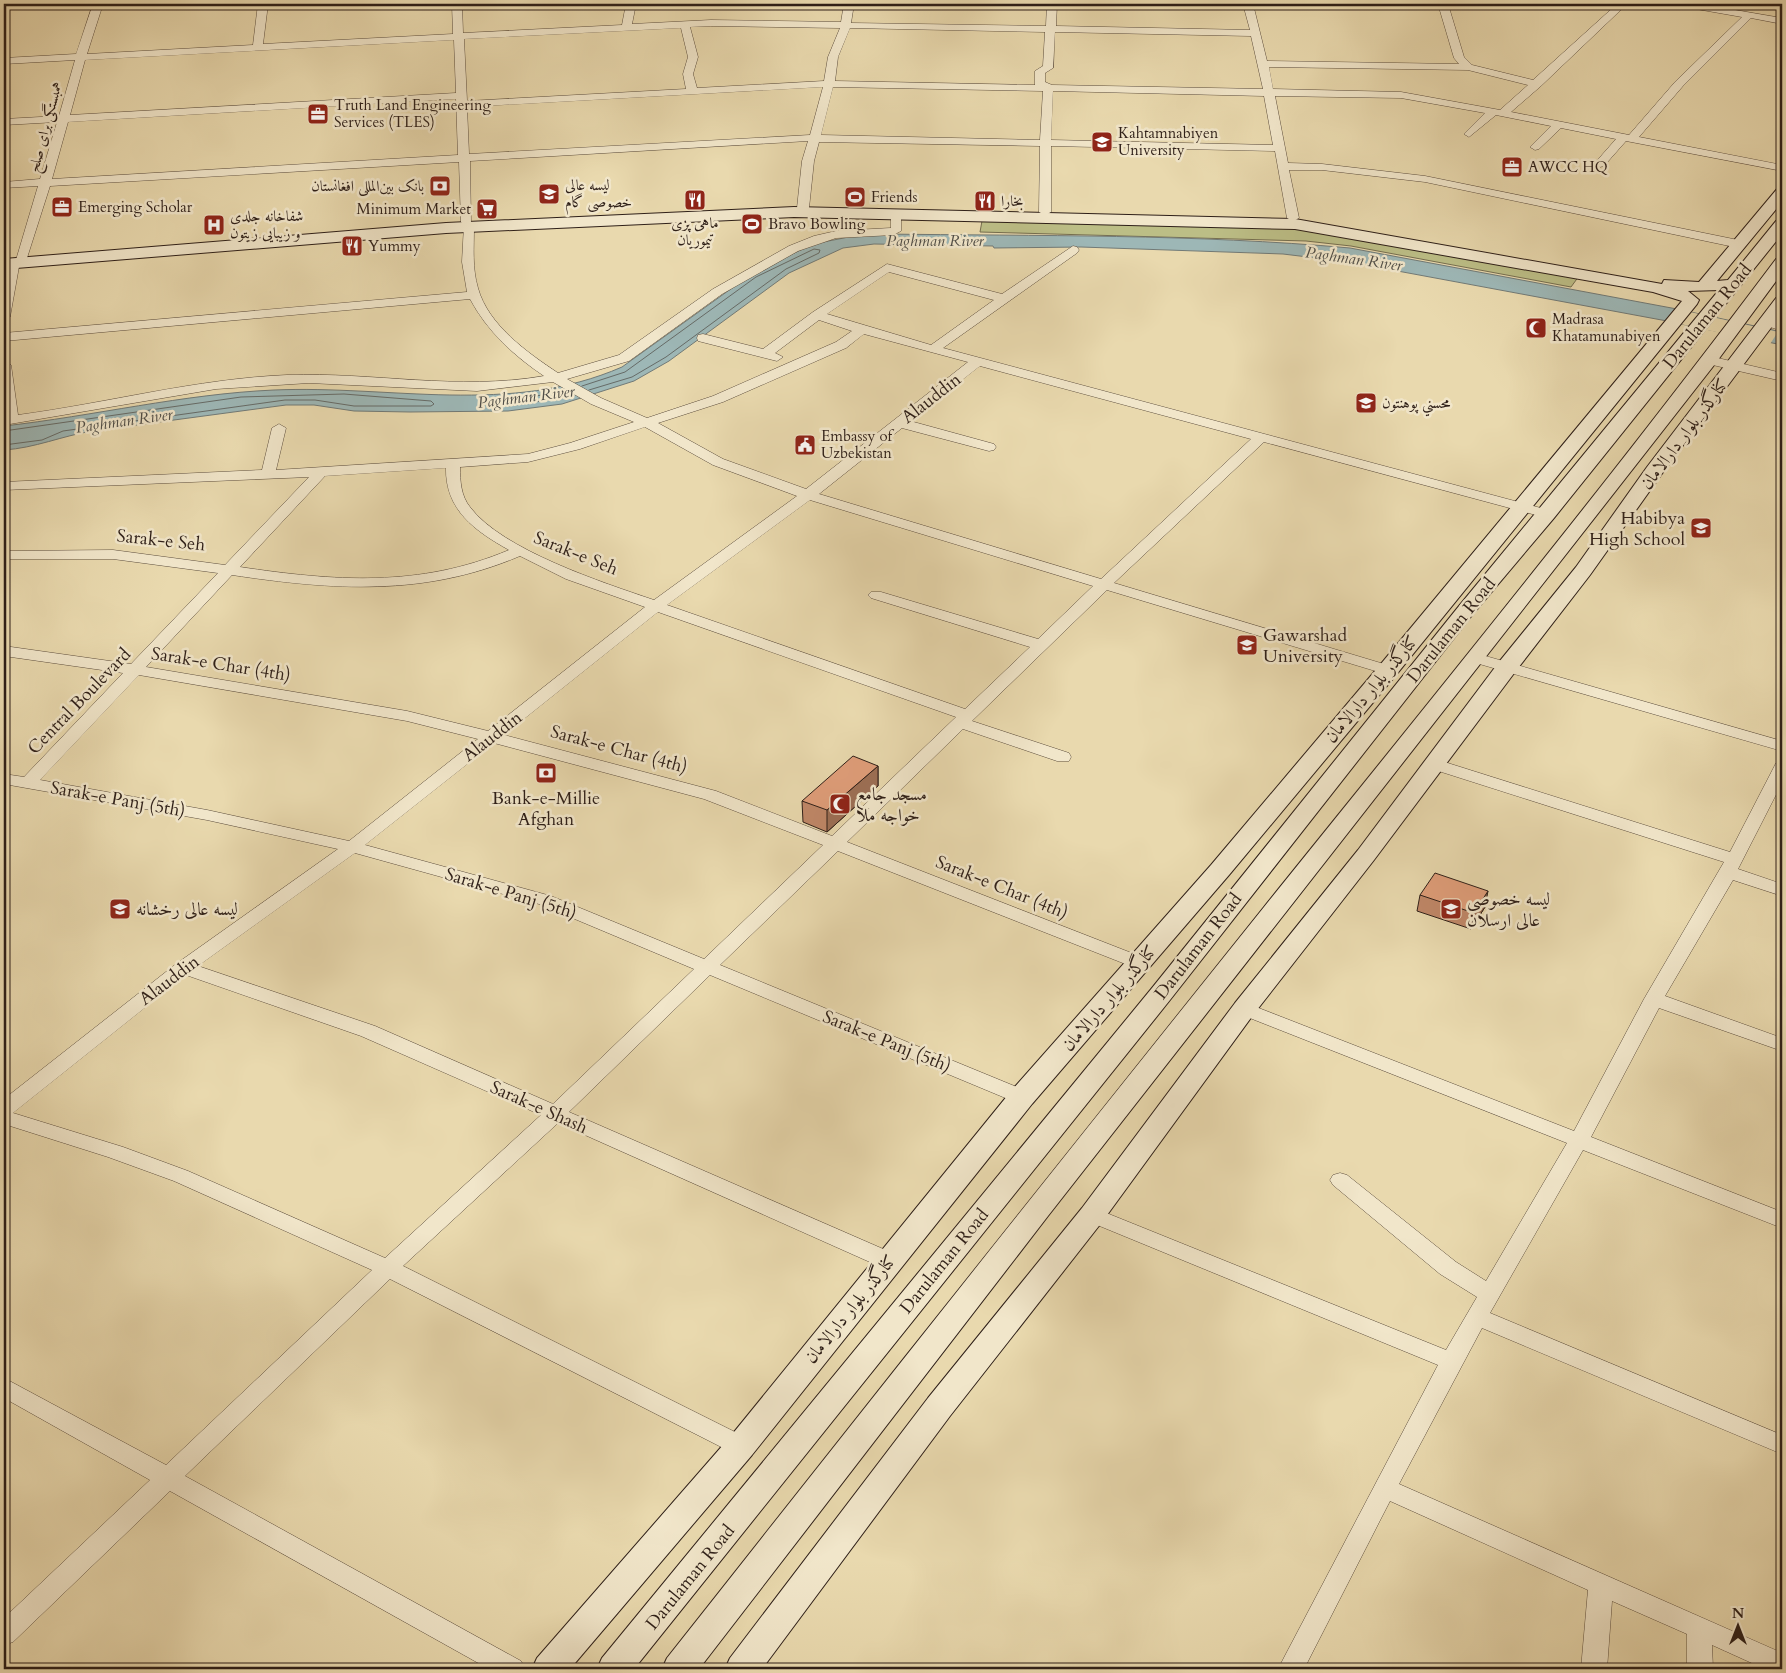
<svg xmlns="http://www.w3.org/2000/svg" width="1786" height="1673" viewBox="0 0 1786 1673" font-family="Cardo,Amiri,serif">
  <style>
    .green { fill: #bcbe86; stroke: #756e4f }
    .water { fill: #9db7b6; stroke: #717a77 }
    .pier { fill: #e9d9ae }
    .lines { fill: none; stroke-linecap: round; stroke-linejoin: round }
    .shore { stroke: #666b67; stroke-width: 1 }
    .street-casing { stroke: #5d4e3e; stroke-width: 1 }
    .secondary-casing { stroke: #2e1f18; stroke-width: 2 }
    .street { fill: #f1e6ca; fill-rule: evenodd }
    .secondary { fill: #f1e6ca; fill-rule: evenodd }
    .wall { fill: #c18869; stroke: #2e1f18 }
    .shaded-wall { fill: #9d6f55; stroke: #2e1f18 }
    .building { fill: #e09e7a; stroke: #2e1f18 }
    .labels { text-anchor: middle; stroke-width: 5; stroke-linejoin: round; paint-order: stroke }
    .far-poi-label { font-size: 15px; fill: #2e1f18; stroke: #f1e6ca; text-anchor: start }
    .far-street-label { font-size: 15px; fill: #2e1f18; stroke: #f1e6ca }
    .far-water-label { font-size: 16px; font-style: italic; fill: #4f4d47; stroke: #f1e6ca }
    .street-label { font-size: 18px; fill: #2e1f18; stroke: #f1e6ca }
    .poi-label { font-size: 18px; fill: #2e1f18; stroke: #f1e6ca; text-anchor: start }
  </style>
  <rect width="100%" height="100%" fill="#e9d9ae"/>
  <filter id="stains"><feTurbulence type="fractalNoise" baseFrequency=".004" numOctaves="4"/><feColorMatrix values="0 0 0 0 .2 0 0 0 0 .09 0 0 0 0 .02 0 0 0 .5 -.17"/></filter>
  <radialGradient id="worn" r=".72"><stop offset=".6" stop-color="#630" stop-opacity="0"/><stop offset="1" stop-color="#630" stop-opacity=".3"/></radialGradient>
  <path class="green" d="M 982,221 L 1279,227 L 1315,230 L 1579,276 L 1571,287 L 1351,246 L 1306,241 L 980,232 Z"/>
  <path class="water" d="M 882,234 C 1038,236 1195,234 1350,248 L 1677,309 L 1782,332 L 1782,345 L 1667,321 L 1349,262 L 1283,254 L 1081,247 L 994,248 L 993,246 L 874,244 L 843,248 L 789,273 L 669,361 L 634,381 L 562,404 L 508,411 L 410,412 L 354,411 L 314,405 L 286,405 L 92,431 C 62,436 35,448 4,450 L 4,426 C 94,416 183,394 274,390 C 391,385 510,416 622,367 L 753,273 L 813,244 L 854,236 Z"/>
  <path class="pier" d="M 1677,309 L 1778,332 L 1770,344 L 1667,321 Z"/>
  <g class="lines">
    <path class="shore" d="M 582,386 L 625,372 L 756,277 L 814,249 L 820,250 L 819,253 L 786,269 L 666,357 L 632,377 L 589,390
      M 565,390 L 532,397 L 500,400 L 498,403 L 508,406 L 574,396
      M 4,431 L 241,397 L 344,394 L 431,401 L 434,404 L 431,406 L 354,406 L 315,400 L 285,400 L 63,431 L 42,440 L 4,445"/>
    <g class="street-casing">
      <path id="street" d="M 93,4 L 103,4 L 87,54 L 253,45 L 258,4 L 268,4 L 263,44 L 453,34 L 452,4 L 462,4 L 463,33 L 622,25 L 626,4 L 636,4 L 632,24 L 711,20 L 841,22 L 844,4 L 854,4 L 851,23 L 1046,26 L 1047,4 L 1057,4 L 1056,26 L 1250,30 L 1243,4 L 1253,4 L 1267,61 L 1459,64 L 1454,58 L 1438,4 L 1448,4 L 1464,57 L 1472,65 L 1533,80 L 1617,4 L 1627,4 L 1541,86 L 1511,112 L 1629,135 L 1675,82 L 1742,17 L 1685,7 L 1680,4 L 1700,4 L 1782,18 L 1782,24 L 1751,18 L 1683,86 L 1639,137 L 1782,165 L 1782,171 L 1626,141 L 1604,166 L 1600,167 L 1594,164 L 1616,139 L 1561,128 L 1539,149 L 1535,150 L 1530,147 L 1551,126 L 1496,115 L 1469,137 L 1464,134 L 1485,113 L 1401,98 L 1275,96 L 1288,163 L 1322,164 L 1425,176 L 1743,241 L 1743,247 L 1739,248 L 1425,182 L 1322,170 L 1289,170 L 1299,218 L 1293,221 L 1287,218 L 1275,151 L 1051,146 L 1051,212 L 1045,215 L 1039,212 L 1040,146 L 819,142 L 814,161 L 809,208 L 803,211 L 797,208 L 802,161 L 808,141 L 470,161 L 471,224 L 474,227 C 474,247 472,268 478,288 C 488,325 528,353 558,373 L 619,355 L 713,289 L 789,246 L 814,236 L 836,231 L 891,228 L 891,214 L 897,211 L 901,212 L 901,231 L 893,235 L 836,238 L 798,251 L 722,294 L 629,361 L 567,379 L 601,398 L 647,418 L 713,396 L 836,342 L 852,331 L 819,320 L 775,353 L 783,357 L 777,361 L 698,341 L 697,338 L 698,335 L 703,334 L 763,349 L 813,312 L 887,264 L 1002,294 L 1073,246 L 1077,247 L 1079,250 L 1077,253 L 943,348 L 1552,511 L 1554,514 L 1547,518 L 1264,442 L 1114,583 L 1394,667 L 1396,670 L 1394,673 L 1382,673 L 1107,590 L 972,721 L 1069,753 L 1071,757 L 1069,761 L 1057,761 L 963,729 L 847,842 L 1147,959 L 1149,963 L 1147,967 L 1140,969 L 1133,967 L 838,851 L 720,965 L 1029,1092 L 1032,1097 L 1029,1102 L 1022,1104 L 1015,1102 L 710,975 L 569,1112 L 897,1255 L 900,1261 L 897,1267 L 889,1269 L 881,1267 L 558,1123 L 403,1266 L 749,1439 L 753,1446 L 749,1453 L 741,1455 L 733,1453 L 390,1279 L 185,1476 L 521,1661 L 525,1669 L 489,1669 L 170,1491 L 13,1642 L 4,1645 L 4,1618 L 150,1480 L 4,1398 L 4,1378 L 166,1465 L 372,1270 L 174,1181 L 108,1157 L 4,1124 L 4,1099 L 176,964 L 338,849 L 207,820 L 4,784 L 4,774 L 24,777 L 123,673 L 4,656 L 4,646 L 131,664 L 218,573 L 113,559 L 4,559 L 4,551 L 113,550 L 225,565 L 309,477 L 4,490 L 4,482 L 262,470 L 272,428 L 279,424 L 286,428 L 276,470 L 528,454 L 570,443 L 634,422 L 591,404 L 553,382 L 477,391 L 309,383 L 216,389 L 4,425 L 4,361 L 11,365 L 18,415 C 108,403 196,379 287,375 C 374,372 458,391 544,376 C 514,356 487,331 470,299 L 4,341 L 4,333 L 467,292 L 462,262 L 464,225 L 461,222 L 459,162 L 50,186 L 27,258 L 20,261 L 10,317 L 4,321 L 4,288 L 9,263 L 16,260 L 38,186 L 4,188 L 4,182 L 40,179 L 57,122 L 4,125 L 4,119 L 59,116 L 75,60 L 4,64 L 4,58 L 76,54 ZM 711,26 L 840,28 L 828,57 L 824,81 L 697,88 L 693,74 L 698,57 L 690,27 ZM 681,28 L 688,57 L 683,74 L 686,89 L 467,101 L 464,39 ZM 850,28 L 1045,32 L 1043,66 L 1035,71 L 1035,85 L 835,81 L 838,57 ZM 1055,32 L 1251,36 L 1263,89 L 1052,85 L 1045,82 L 1045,73 L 1053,68 ZM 454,40 L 456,93 L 70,115 L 85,60 ZM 1269,67 L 1468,70 L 1528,85 L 1500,110 L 1401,92 L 1273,89 ZM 823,87 L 810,135 L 469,154 L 467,107 ZM 833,87 L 1043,91 L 1040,140 L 821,135 ZM 1053,91 L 1264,96 L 1273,145 L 1051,140 ZM 456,99 L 458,155 L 52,179 L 68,122 ZM 889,272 L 994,300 L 931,345 L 827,314 ZM 864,334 L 968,362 L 806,489 L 723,459 L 658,423 L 723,402 L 846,348 ZM 980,366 L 1251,439 L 1101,579 L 819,494 L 902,428 L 989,451 L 994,450 L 996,447 L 994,444 L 910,421 ZM 645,427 L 713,465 L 797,496 L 654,600 C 604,583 502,550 470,507 C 461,496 460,481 460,467 L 528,462 L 580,449 ZM 446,468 C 445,510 475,531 509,550 C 419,588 334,581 240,567 L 325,476 ZM 810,500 L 1093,586 L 1038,639 L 881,592 L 871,592 L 868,595 L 871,598 L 1030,647 L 965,709 L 667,605 ZM 520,556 L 566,579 L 645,607 L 488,731 L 407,711 L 146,667 L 232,575 C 333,590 424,597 520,556 ZM 658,612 L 956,717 L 832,836 L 716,791 L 504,735 ZM 139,675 L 407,721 L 478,739 L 349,841 L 207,810 L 40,780 ZM 494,743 L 704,799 L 823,845 L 704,959 L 551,896 L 365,845 ZM 355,853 L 539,904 L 694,969 L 553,1104 L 375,1026 L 198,966 ZM 186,975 L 361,1036 L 541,1115 L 385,1258 L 188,1171 L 123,1147 L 13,1113 Z
        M 1768,318 L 1782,323 L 1782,331 L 1764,325 L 1762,322 L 1764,319 Z
        M 1709,356 L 1782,373 L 1782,381 L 1704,363 L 1703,360 Z
        M 1475,653 L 1782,741 L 1782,751 L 1469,661 L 1467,658 L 1469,655 Z
        M 1435,759 L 1730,852 L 1774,767 L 1776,763 L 1782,762 L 1782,783 L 1738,869 L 1782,884 L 1782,896 L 1733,880 L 1665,996 L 1782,1038 L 1782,1051 L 1659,1008 L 1591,1137 L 1782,1212 L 1782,1228 L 1583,1150 L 1490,1313 L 1782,1435 L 1782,1454 L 1482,1328 L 1399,1484 L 1782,1653 L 1782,1669 L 1765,1669 L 1712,1645 L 1713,1669 L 1687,1669 L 1687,1634 L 1612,1601 L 1607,1669 L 1581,1669 L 1588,1590 L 1390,1501 L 1304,1669 L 1278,1669 L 1438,1365 L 1085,1220 L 1081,1215 L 1085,1210 L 1092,1207 L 1099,1210 L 1446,1350 L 1477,1297 L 1440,1274 L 1333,1185 L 1330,1180 L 1333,1175 L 1340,1173 L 1347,1175 L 1456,1262 L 1486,1281 L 1567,1143 L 1237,1013 L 1234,1009 L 1237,1005 L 1244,1003 L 1251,1005 L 1574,1131 L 1644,999 L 1724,862 L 1429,768 L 1427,764 L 1429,760 Z"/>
    </g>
    <g class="secondary-casing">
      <path id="secondary" d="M 1782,187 L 1782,202 L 1717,281 L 1728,280 L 1776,221 L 1782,219 L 1782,234 L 1554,518 L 1473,614 L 1170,1000 L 634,1669 L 597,1669 L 602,1658 L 1152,988 L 1459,606 L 1719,290 L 1688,291 L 1699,300 L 1697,304 L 1396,675 L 1229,875 L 1032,1104 L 752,1455 L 570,1669 L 532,1669 L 537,1658 L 730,1437 L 1012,1090 L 1211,865 L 1380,665 L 1682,301 L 1653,292 L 1295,229 L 794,217 L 446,233 L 4,269 L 4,259 L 446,223 L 794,207 L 1295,219 L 1662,284 L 1664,280 L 1699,282 L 1777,189 Z
        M 1782,257 L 1782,273 L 1715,364 L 1048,1216 L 699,1669 L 662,1669 L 667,1658 C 865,1407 1064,1156 1264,907 C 1437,692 1611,479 1776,259 Z
        M 1782,297 L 1782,313 L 1661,475 L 1590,575 L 1515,672 L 1374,860 L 1253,1015 L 1102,1222 L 950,1416 L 762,1669 L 725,1669 L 730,1658 L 928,1398 L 1082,1208 L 1235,1003 L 1358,850 L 1499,662 L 1576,567 L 1647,467 L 1776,298 Z"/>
    </g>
    <use href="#street" class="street"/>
    <use href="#secondary" class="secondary"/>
  </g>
  <path class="wall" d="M 878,766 L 878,786 L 827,832 L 803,822 L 802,801 Z
    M 1420,895 L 1485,907 L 1471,929 L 1417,911 Z"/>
  <path class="shaded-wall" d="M 878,766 L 878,786 L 827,832 L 827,810 Z
    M 1488,891 L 1485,907 L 1471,929 L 1474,913 Z"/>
  <path class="building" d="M 853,756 L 878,766 L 827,810 L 802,801 Z
    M 1435,873 L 1488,891 L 1474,913 L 1420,895 Z"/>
  <defs>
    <g id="office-square" transform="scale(1.125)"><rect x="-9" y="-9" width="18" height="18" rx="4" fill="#8f2418" stroke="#f1e6ca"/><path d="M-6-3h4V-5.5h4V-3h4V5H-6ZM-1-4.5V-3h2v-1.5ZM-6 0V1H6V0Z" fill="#fff"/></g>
    <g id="university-square" transform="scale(1.125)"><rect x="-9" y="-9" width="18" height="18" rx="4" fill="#8f2418" stroke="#f1e6ca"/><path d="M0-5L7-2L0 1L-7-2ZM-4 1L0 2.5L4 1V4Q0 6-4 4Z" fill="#fff"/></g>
    <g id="bank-square" transform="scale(1.125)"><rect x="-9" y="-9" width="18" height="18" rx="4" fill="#8f2418" stroke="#f1e6ca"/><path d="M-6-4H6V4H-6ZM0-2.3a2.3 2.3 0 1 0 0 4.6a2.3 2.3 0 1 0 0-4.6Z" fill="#fff"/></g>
    <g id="school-square" transform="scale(1.125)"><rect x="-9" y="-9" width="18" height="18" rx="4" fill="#8f2418" stroke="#f1e6ca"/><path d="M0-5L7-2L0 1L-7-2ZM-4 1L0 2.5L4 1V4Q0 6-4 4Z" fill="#fff"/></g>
    <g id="stadium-square" transform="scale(1.125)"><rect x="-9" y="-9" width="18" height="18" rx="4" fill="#8f2418" stroke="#f1e6ca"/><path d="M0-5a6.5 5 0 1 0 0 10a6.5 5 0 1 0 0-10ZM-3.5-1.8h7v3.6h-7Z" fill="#fff"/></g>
    <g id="restaurant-square" transform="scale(1.125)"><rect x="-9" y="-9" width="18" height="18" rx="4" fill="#8f2418" stroke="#f1e6ca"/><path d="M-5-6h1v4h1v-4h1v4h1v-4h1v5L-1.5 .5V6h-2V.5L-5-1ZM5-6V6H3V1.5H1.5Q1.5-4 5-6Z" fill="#fff"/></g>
    <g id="supermarket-square" transform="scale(1.125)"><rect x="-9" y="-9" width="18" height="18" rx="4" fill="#8f2418" stroke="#f1e6ca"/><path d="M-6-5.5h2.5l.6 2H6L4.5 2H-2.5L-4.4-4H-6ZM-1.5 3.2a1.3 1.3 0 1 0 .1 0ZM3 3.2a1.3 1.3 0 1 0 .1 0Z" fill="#fff"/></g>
    <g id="hospital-square" transform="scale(1.125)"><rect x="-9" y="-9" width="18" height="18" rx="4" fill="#8f2418" stroke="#f1e6ca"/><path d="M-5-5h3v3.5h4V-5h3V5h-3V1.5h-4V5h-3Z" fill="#fff"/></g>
    <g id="mosque-square" transform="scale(1.125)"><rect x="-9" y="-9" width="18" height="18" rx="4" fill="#8f2418" stroke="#f1e6ca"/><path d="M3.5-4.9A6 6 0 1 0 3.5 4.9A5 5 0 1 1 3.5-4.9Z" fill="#fff"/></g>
    <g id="civic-square" transform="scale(1.125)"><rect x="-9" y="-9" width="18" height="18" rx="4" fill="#8f2418" stroke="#f1e6ca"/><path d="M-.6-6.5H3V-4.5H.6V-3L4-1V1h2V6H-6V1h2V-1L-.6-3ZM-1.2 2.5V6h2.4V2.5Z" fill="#fff"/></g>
  </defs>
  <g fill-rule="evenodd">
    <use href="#office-square" x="318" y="114"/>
    <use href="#university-square" x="1102" y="142"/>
    <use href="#office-square" x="1512" y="167"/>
    <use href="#bank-square" x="440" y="186"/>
    <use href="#school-square" x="549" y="194"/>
    <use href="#stadium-square" x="855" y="197"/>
    <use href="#restaurant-square" x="695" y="200"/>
    <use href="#restaurant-square" x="985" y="201"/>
    <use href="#office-square" x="62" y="207"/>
    <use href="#supermarket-square" x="487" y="209"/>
    <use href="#stadium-square" x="752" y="224"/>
    <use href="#hospital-square" x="214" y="225"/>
    <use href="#restaurant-square" x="352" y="246"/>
    <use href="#mosque-square" x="1536" y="328"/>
    <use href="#university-square" x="1366" y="403"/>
    <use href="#civic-square" x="805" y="445"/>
    <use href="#school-square" x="1701" y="528"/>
    <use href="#university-square" x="1247" y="645"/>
    <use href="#bank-square" x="546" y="773"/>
    <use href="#mosque-square" x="840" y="804"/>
    <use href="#school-square" x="120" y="909"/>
    <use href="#school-square" x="1451" y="909"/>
  </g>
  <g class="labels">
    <g class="far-poi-label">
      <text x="334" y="110">Truth Land Engineering<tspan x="334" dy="17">Services (TLES)</tspan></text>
      <text x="1118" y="138">Kahtamnabiyen<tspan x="1118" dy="17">University</tspan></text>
      <text x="1528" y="172">AWCC HQ</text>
      <text x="565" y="190">لیسه عالی<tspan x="565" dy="17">خصوصی گام</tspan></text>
      <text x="424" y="191" text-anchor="end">بانک بین‌المللی افغانستان</text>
      <text x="871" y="202">Friends</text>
      <text x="1001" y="206">بخارا</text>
      <text x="78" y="212">Emerging Scholar</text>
      <text x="471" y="214" text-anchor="end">Minimum Market</text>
      <text x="230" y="221">شفاخانه جلدی<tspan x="230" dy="17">و زیبایی زیتون</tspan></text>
      <text x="695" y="228" text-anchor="middle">ماهی پزی<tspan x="695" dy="17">تیموریان</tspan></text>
      <text x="768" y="229">Bravo Bowling</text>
      <text x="368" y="251">Yummy</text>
      <text x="1552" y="324">Madrasa<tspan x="1552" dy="17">Khatamunabiyen</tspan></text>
      <text x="1382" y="408">محسني پوهنتون</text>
      <text x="821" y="441">Embassy of<tspan x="821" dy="17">Uzbekistan</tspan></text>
    </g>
    <g class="far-street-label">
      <text transform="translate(45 127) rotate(-75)" y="5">همبستگی برای صلح</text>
    </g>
    <g class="far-water-label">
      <text x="935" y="246">Paghman River</text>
      <text transform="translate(1354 258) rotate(8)" y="6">Paghman River</text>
      <text transform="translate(526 396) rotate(-7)" y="6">Paghman River</text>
      <text transform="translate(124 420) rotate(-8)" y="6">Paghman River</text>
    </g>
    <g class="street-label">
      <text transform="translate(1707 316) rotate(-51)" y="6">Darulaman Road</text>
      <text transform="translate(931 398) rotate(-38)" y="6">Alauddin</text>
      <text transform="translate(1684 434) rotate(-53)" y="6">کنارگذر بلوار دارالامان</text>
      <text transform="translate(161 540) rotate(6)" y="6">Sarak-e Seh</text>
      <text transform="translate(576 553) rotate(22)" y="6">Sarak-e Seh</text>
      <text transform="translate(1451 630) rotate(-51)" y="6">Darulaman Road</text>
      <text transform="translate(221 664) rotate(9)" y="6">Sarak-e Char (4th)</text>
      <text transform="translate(1371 689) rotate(-50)" y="6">کنارگذر بلوار دارالامان</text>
      <text transform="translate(79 701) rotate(-46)" y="6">Central Boulevard</text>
      <text transform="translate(492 736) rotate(-38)" y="6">Alauddin</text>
      <text transform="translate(619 749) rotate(15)" y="6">Sarak-e Char (4th)</text>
      <text transform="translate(118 799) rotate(10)" y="6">Sarak-e Panj (5th)</text>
      <text transform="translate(1002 887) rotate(22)" y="6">Sarak-e Char (4th)</text>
      <text transform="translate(511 893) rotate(17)" y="6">Sarak-e Panj (5th)</text>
      <text transform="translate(1198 946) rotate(-52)" y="6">Darulaman Road</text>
      <text transform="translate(169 980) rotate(-37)" y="6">Alauddin</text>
      <text transform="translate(1109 998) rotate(-49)" y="6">کنارگذر بلوار دارالامان</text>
      <text transform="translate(887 1041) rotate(22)" y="6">Sarak-e Panj (5th)</text>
      <text transform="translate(539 1107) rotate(24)" y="6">Sarak-e Shash</text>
      <text transform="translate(944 1261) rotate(-51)" y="6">Darulaman Road</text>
      <text transform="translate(850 1309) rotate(-51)" y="6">کنارگذر بلوار دارالامان</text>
      <text transform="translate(690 1577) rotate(-51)" y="6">Darulaman Road</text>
    </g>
    <g class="poi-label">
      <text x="1685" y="524" text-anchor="end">Habibya<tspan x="1685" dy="21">High School</tspan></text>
      <text x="1263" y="641">Gawarshad<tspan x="1263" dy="21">University</tspan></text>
      <text x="856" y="800">مسجد جامع<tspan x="856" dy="21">خواجه ملا</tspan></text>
      <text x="546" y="804" text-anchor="middle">Bank-e-Millie<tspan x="546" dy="21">Afghan</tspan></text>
      <text x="1467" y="905">لیسه خصوصی<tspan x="1467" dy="21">عالی ارسلان</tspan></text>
      <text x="136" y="915">لیسه عالی رخشانه</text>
    </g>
  </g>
  <rect width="1786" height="1673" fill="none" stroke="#e9d9ae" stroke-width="20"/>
  <rect x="5" y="5" width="1776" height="1663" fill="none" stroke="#2e1f18" stroke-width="2.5"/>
  <rect x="10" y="10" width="1766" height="1653" fill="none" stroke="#2e1f18"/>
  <g transform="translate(1738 1626)" stroke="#f1e6ca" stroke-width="4" paint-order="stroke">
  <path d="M0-4L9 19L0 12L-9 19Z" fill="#2e1f18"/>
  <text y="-8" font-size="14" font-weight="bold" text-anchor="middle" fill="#2e1f18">N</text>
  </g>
  <rect width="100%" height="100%" filter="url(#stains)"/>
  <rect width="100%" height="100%" fill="url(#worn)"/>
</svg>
